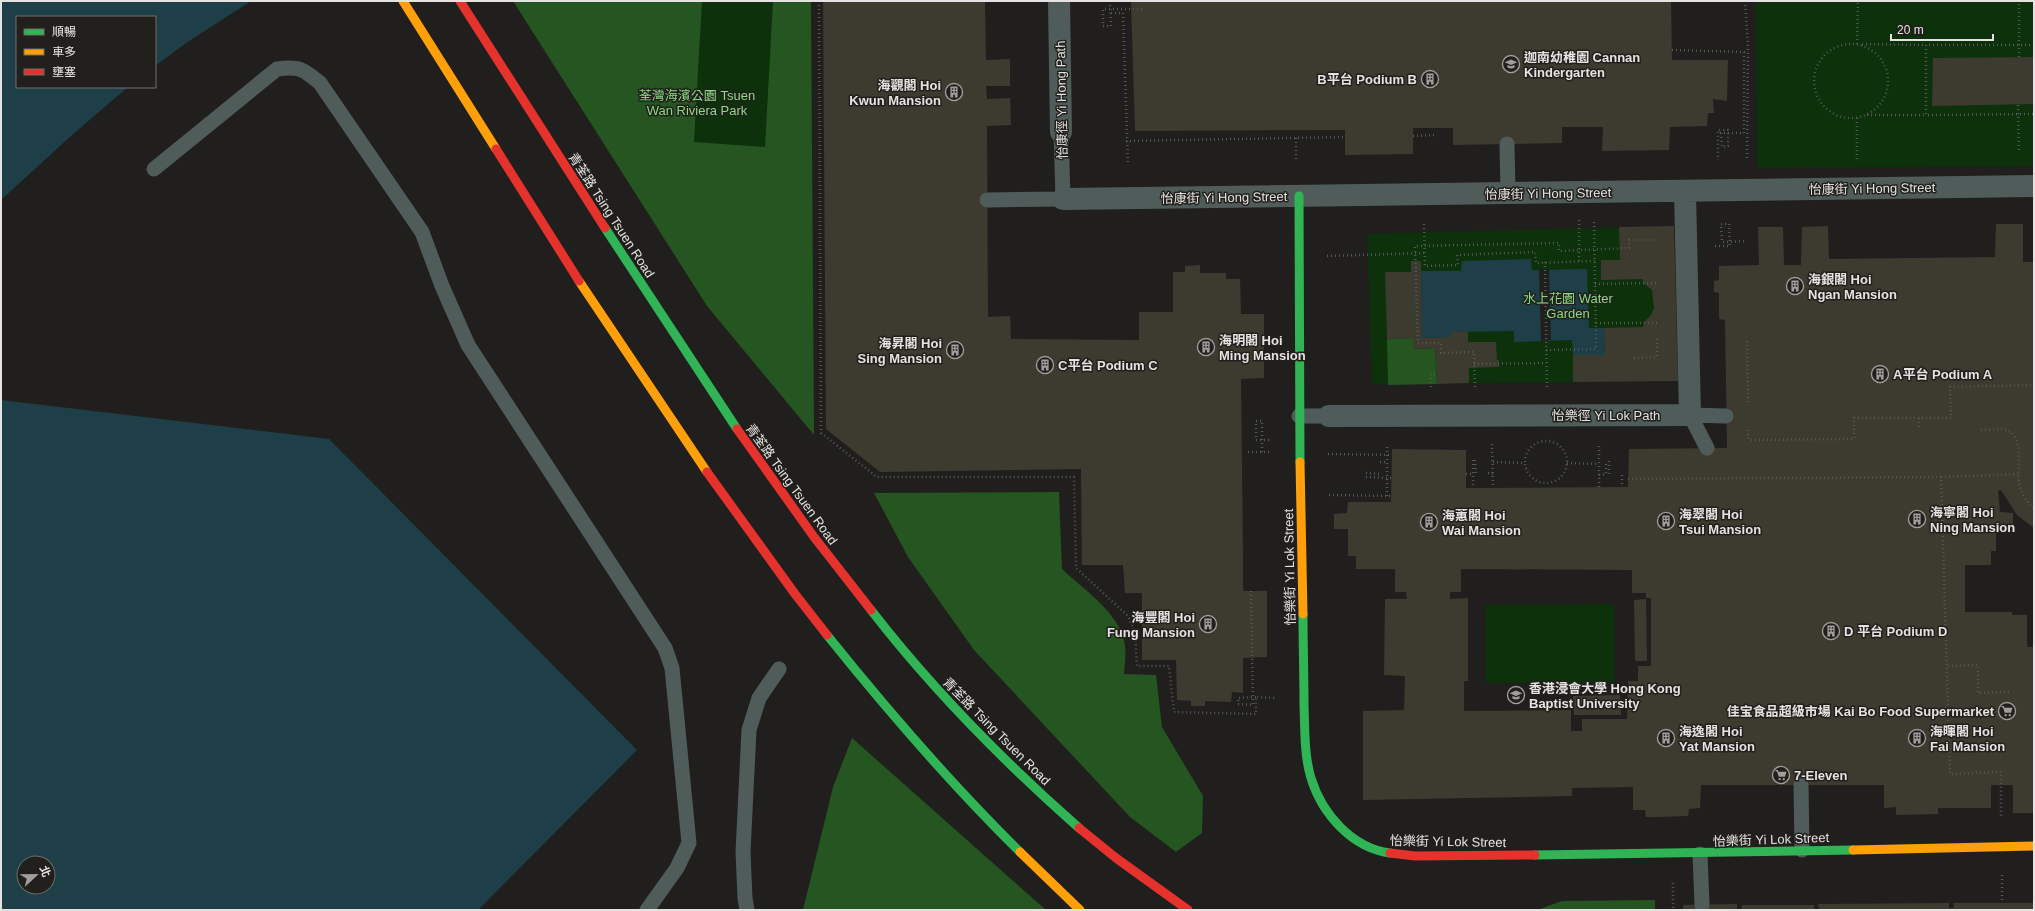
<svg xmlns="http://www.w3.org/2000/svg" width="2035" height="911" viewBox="0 0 2035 911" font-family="Arial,'Noto Sans TC',sans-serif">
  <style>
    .green { fill: #0d310a }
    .forest { fill: #255520 }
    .water { fill: #1e3f47; fill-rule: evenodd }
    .pier { fill: #201f1d }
    .building { fill: #3d3a30; fill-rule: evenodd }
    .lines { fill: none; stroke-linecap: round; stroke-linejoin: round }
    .path { stroke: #515957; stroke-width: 2.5; stroke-dasharray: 1 3; stroke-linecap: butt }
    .lane { stroke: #505c5a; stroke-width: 15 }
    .street { stroke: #505c5a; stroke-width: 22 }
    .fast { stroke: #30b455; stroke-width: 9 }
    .slow { stroke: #ff9f0a; stroke-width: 9 }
    .jam { stroke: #e5322d; stroke-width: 9 }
    .labels { text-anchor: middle; stroke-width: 3; stroke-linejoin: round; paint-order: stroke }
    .poi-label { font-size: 13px; font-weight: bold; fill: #e4e3e1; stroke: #21201c; text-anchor: start }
    .park-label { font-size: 13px; fill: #8bd983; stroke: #21201c }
    .street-label { font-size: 13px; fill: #e4e3e1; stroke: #21201c }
  </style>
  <rect width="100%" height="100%" fill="#201f1d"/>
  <path class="green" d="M 513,1 L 811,1 L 811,133 L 722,220 L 707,306 Z
    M 1756,1 L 2034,1 L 2034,166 L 1757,168 Z
    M 1674,226 L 1678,381 L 1372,384 L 1367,234 Z
    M 1614,604 L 1615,682 L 1486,683 L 1485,605 Z"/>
  <path class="forest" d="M 513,1 L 702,1 L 694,142 L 765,147 L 773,1 L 811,1 L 814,435 L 707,306 Z
    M 1413,338 L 1413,349 L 1435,348 L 1437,384 L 1388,385 L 1387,339 Z
    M 1059,492 L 1062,569 C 1083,589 1114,609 1123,637 C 1127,649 1125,662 1124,674 L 1156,675 L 1162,727 L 1203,796 L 1202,833 L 1176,852 L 1130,817 L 974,650 L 908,557 L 874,493 Z
    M 852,738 L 1046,910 L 803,910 L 833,787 Z
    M 1655,900 L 1655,910 L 1537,910 L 1562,901 Z"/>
  <path class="water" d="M 1,1 L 251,1 L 186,43 L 155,66 L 155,17 L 17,17 L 17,87 L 128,87 L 72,135 L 1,200 Z
    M 1531,259 L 1532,270 L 1587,269 L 1589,328 L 1604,328 L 1605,355 L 1573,355 L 1572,340 L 1514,342 L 1514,331 L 1451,332 L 1451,337 L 1422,338 L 1421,271 L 1461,271 L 1462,261 Z
    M 1,400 L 329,439 L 637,750 L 478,910 L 1,910 ZM 24,863 L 48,863 L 48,887 L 24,887 Z"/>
  <path class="pier" d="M 1539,269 L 1549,269 L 1551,340 L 1541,341 Z"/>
  <path class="building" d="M 823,1 L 985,1 L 986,60 L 1010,59 L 1010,86 L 986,86 L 987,99 L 1010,98 L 1011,125 L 987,126 L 988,317 L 1010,316 L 1011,339 L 1139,340 L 1139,312 L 1173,312 L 1173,272 L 1185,272 L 1185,266 L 1200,265 L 1200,273 L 1226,273 L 1226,279 L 1240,279 L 1241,314 L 1264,314 L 1264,378 L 1241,379 L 1243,556 L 1243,591 L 1267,591 L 1267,657 L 1243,658 L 1243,693 L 1232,692 L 1231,702 L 1205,701 L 1205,706 L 1191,706 L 1191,701 L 1177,700 L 1176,660 L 1142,660 L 1142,593 L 1125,593 L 1123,565 L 1082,565 L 1081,469 L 880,472 L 826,429 Z
    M 1131,1 L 1671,1 L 1672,60 L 1728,60 L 1727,101 L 1713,99 L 1714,113 L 1708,113 L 1707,126 L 1670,127 L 1669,150 L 1602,151 L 1603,127 L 1562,127 L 1562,143 L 1453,145 L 1453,128 L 1413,128 L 1413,154 L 1345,155 L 1345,130 L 1135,131 Z
    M 2034,57 L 2034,104 L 1932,106 L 1933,58 Z
    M 1996,224 L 2023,224 L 2023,262 L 2034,262 L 2034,528 L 2017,515 L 2001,490 L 1998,491 L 2000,512 L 2013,513 L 2013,525 L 1996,525 L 1996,551 L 1991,551 L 1991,565 L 1965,565 L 1965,612 L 2012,612 L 2012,615 L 2027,615 L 2027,647 L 2034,647 L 2034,813 L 2013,813 L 2013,785 L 1991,785 L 1991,808 L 1938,808 L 1938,814 L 1896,815 L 1896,807 L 1884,808 L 1884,785 L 1701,785 L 1700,808 L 1689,809 L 1688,816 L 1660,817 L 1646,817 L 1645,810 L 1633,810 L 1633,787 L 1572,788 L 1572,796 L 1363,800 L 1363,711 L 1404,710 L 1405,676 L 1384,675 L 1385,599 L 1407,599 L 1406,592 L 1395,592 L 1395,569 L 1356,569 L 1356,556 L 1348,556 L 1348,529 L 1334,529 L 1334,514 L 1347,513 L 1348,502 L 1391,502 L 1392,449 L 1466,450 L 1466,488 L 1628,487 L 1629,449 L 1727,448 L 1725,320 L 1719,319 L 1719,293 L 1714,292 L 1714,281 L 1719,280 L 1719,266 L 1759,265 L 1758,227 L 1783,227 L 1784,265 L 1801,265 L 1802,227 L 1828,226 L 1829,259 L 1995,257 ZM 1461,569 L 1632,570 L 1632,593 L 1646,593 L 1646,598 L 1651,598 L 1651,666 L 1638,666 L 1638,681 L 1628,681 L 1627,719 L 1582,719 L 1582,731 L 1571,731 L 1571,710 L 1464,711 L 1464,681 L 1468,681 L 1468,598 L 1450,599 L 1450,592 L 1461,592 Z
    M 1674,226 L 1678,381 L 1573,382 L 1573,355 L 1605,355 L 1604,328 L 1643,327 L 1644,322 L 1651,315 L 1654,308 L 1652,290 L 1643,283 L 1643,279 L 1601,280 L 1601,260 L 1620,260 L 1619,227 Z
    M 1411,261 L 1421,261 L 1422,338 L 1451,337 L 1450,332 L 1468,332 L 1468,342 L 1496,342 L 1497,360 L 1499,360 L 1499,367 L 1469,368 L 1469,383 L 1437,384 L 1435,348 L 1413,349 L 1413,338 L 1387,339 L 1385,272 L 1411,272 Z
    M 1646,599 L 1647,661 L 1635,661 L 1634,600 Z
    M 1620,695 L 1621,715 L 1574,715 L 1573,696 Z
    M 1949,903 L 1949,908 L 1954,908 L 1953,903 L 2034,903 L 2034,910 L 1819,910 L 1818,904 Z
    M 1737,904 L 1737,910 L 1683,910 L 1683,905 Z
    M 1742,905 L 1814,905 L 1814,910 L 1741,910 Z"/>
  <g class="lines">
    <path class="path" d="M 819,1 L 821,433 L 877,477 L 1074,477 L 1076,568 L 1128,616 L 1135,632 L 1137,666 L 1169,666 L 1174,712 L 1256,714 L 1256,697 L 1276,698
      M 1110,1 L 1111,26 L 1103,26 L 1103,9 L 1142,9
      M 1745,1 L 1748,46 L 1747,160
      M 1111,13 L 1123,13 L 1128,165
      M1814 81a37 37 0 1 1 74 0a37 37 0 1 1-74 0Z
      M 1857,44 L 1858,1
      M 1862,44 L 1926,45
      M 2034,45 L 1926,45 L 1926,115 L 2034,114
      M 1672,50 L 1744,52 L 1744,133 L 1721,133 L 1722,147 L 1728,146 L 1728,130 L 1718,130 L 1718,160
      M 2019,57 L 2019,1
      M 2018,105 L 2019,152
      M 1867,115 L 1926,115
      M 1413,136 L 1436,135
      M 1296,138 L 1296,162
      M 1126,141 L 1345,137
      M 1857,159 L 1857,118
      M 1579,220 L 1579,261
      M 1424,224 L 1425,266 L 1458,265 L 1457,255 L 1535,252 L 1536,263 L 1595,261
      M 1715,246 L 1730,246 L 1729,224 L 1721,224 L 1722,242 L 1746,241
      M 1327,256 L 1425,253
      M 1545,262 L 1547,387
      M 1595,284 L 1656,283 L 1658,284
      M 1596,323 L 1657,323 L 1659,321
      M 1747,341 L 1748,403
      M 1546,350 L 1596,349 L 1594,221
      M 1634,358 L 1657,357 L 1657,337
      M 1474,364 L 1546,363
      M 1431,387 L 1431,374 L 1436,374
      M 1475,387 L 1474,352 L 1441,353 L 1441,343 L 1418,343 L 1415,246 L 1559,243 L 1559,251 L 1629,248 L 1629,240 L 1656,240
      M 1919,418 L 1919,430
      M 1748,430 L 1749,440 L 1854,439 L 1854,418 L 1951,418 L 1950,387 L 2034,385
      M 1981,430 C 1988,430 1999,428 2006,430 C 2027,437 2015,470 2020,486 C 2022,496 2028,502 2034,510
      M1525 462a21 21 0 1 1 42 0a21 21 0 1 1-42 0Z
      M 1492,444 L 1493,488
      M 1248,452 L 1271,452
      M 1262,452 L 1262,421 L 1256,421 L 1256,440 L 1271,440
      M 1328,454 L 1392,455
      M 1473,460 L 1473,488
      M 1475,460 L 1476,474
      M 1609,461 L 1609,474
      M 1380,462 L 1387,462
      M 1493,462 L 1524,463
      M 1567,463 L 1599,464
      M 1366,473 L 1379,474
      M 1488,473 L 1493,474
      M 1466,474 L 1473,474
      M 1599,475 L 1606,474 L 1606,461
      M 1622,475 L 1622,487
      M 1366,477 L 1391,478
      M 1941,477 L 2019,474
      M 1628,479 L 1941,477 L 1950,774 L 2001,772 L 2001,818
      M 1599,487 L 1599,443
      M 1329,495 L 1391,496
      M 1387,496 L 1387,445
      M 1251,591 L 1253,705 L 1238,704 L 1238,698 L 1256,697
      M 1948,666 L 1978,665 L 1978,693 L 2012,692
      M 2002,875 L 2002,903
      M 1673,883 L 1673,910"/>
    <path class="lane" d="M 1507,144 L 1508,193
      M 154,169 L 277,69 C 300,66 303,69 320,83 L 422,232 L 442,286 L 468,345 L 665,648 L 672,668 L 689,843 L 677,868 L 647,910
      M 987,200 L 1063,199 L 1061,132
      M 1299,416 L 1329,416
      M 1707,448 L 1690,415 L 1726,416
      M 1801,785 L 1802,850
      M 1700,854 L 1702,905
      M 747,910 L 745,898 L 743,852 L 749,730 L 759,698 L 779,669"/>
    <path class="street" d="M 1059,1 L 1061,132
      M 1063,199 L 2034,186
      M 1329,416 L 1690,415 L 1685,192"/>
    <path class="fast" d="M 1299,196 L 1300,462
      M 605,228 L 737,429
      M 871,610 C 933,690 1003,761 1079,828
      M 1303,614 C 1303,644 1304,674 1304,705 C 1305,729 1304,755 1311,778 C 1322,814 1352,848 1390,853
      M 827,635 C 888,711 951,784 1020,852
      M 1535,855 L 1853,850"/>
    <path class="slow" d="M 403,1 L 496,149
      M 579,281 L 707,472
      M 1300,462 L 1303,614
      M 1853,850 L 2034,846
      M 1020,852 L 1080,910"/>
    <path class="jam" d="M 460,1 L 605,228
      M 496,149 L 579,281
      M 737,429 L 814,537 L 871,610
      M 707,472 L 795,594 L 827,635
      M 1079,828 L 1116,858 L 1188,910
      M 1390,853 L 1415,856 L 1535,855"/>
  </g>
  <defs>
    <g id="school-ring" transform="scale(0.9)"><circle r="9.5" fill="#21201c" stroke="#9f9e9c" stroke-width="1.5"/><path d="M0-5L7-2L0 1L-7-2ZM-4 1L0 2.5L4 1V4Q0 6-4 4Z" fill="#9f9e9c"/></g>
    <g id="building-ring" transform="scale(0.9)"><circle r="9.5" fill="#21201c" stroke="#9f9e9c" stroke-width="1.5"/><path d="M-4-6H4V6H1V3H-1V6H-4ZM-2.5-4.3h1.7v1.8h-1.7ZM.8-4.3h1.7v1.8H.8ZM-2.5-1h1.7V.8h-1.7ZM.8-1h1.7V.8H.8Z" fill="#9f9e9c"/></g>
    <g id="university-ring" transform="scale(0.9)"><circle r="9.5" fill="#21201c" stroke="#9f9e9c" stroke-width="1.5"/><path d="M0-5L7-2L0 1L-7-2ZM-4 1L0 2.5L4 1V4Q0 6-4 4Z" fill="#9f9e9c"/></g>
    <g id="supermarket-ring" transform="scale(0.9)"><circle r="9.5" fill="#21201c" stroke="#9f9e9c" stroke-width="1.5"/><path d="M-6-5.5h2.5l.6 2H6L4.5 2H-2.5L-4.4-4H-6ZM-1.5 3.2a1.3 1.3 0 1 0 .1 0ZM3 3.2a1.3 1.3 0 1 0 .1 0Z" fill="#9f9e9c"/></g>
  </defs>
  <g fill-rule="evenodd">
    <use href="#school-ring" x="1511" y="64"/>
    <use href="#building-ring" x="1430" y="79"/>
    <use href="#building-ring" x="954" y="92"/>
    <use href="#building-ring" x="1795" y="286"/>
    <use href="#building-ring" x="1206" y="347"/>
    <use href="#building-ring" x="955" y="350"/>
    <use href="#building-ring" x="1045" y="365"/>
    <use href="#building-ring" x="1880" y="374"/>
    <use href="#building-ring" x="1917" y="519"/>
    <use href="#building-ring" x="1666" y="521"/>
    <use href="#building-ring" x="1429" y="522"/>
    <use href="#building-ring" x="1208" y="624"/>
    <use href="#building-ring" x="1831" y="631"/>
    <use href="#university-ring" x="1516" y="695"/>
    <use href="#supermarket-ring" x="2007" y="711"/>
    <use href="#building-ring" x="1666" y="738"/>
    <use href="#building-ring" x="1917" y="738"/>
    <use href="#supermarket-ring" x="1781" y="775"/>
  </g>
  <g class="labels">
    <g class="poi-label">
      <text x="1524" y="62">迦南幼稚園 Cannan<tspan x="1524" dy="15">Kindergarten</tspan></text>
      <text x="1417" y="84" text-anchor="end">B平台 Podium B</text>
      <text x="941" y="90" text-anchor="end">海觀閣 Hoi<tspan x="941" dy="15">Kwun Mansion</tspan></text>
      <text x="1808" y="284">海銀閣 Hoi<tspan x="1808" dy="15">Ngan Mansion</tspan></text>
      <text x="1219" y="345">海明閣 Hoi<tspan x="1219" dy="15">Ming Mansion</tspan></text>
      <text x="942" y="348" text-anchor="end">海昇閣 Hoi<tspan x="942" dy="15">Sing Mansion</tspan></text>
      <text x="1058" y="370">C平台 Podium C</text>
      <text x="1893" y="379">A平台 Podium A</text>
      <text x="1930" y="517">海寧閣 Hoi<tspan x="1930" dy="15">Ning Mansion</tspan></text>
      <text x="1679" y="519">海翠閣 Hoi<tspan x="1679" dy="15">Tsui Mansion</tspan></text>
      <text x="1442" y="520">海蕙閣 Hoi<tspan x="1442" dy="15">Wai Mansion</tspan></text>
      <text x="1195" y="622" text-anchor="end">海豐閣 Hoi<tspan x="1195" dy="15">Fung Mansion</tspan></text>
      <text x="1844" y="636">D 平台 Podium D</text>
      <text x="1529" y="693">香港浸會大學 Hong Kong<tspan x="1529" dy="15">Baptist University</tspan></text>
      <text x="1994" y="716" text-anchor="end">佳宝食品超級市場 Kai Bo Food Supermarket</text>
      <text x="1679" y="736">海逸閣 Hoi<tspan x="1679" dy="15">Yat Mansion</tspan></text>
      <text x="1930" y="736">海暉閣 Hoi<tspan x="1930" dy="15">Fai Mansion</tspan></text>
      <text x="1794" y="780">7-Eleven</text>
    </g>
    <g class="park-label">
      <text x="697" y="100">荃灣海濱公園 Tsuen<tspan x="697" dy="15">Wan Riviera Park</tspan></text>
      <text x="1568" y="303">水上花園 Water<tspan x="1568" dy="15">Garden</tspan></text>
    </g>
    <g class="street-label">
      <text transform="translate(1061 100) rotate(-91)" y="5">怡康徑 Yi Hong Path</text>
      <text transform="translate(1872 188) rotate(-1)" y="5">怡康街 Yi Hong Street</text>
      <text transform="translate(1548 193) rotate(-1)" y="5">怡康街 Yi Hong Street</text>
      <text transform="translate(1224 197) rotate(-1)" y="5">怡康街 Yi Hong Street</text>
      <text transform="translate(612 215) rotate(57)" y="5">青荃路 Tsing Tsuen Road</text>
      <text x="1606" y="420">怡樂徑 Yi Lok Path</text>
      <text transform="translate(792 484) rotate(54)" y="5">青荃路 Tsing Tsuen Road</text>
      <text transform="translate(1289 567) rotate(-91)" y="5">怡樂街 Yi Lok Street</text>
      <text transform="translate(997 731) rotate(45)" y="5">青荃路 Tsing Tsuen Road</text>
      <text transform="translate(1771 839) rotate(-2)" y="5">怡樂街 Yi Lok Street</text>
      <text transform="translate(1448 841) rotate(1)" y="5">怡樂街 Yi Lok Street</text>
    </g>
  </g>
  <rect width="2035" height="911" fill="none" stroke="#e4e3e1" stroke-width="4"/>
  <rect x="16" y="16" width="140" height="72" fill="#21201c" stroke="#6f6e6b"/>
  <rect x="24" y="29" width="20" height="6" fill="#30b455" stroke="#6f6e6b"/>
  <text x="52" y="36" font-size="12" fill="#e4e3e1">順暢</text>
  <rect x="24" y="49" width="20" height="6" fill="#ff9f0a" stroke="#6f6e6b"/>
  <text x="52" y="56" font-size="12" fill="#e4e3e1">車多</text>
  <rect x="24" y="69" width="20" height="6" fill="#e5322d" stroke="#6f6e6b"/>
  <text x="52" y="76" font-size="12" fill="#e4e3e1">壅塞</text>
  <g transform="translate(36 875) rotate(68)"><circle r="19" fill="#21201c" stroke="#6f6e6b"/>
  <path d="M0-3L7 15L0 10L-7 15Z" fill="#9f9e9c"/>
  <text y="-6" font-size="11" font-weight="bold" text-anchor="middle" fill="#e4e3e1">北</text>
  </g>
  <path d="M1891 34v6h102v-6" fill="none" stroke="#e4e3e1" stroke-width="2"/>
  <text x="1897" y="34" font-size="12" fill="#e4e3e1" stroke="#21201c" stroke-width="3" paint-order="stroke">20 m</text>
</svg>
